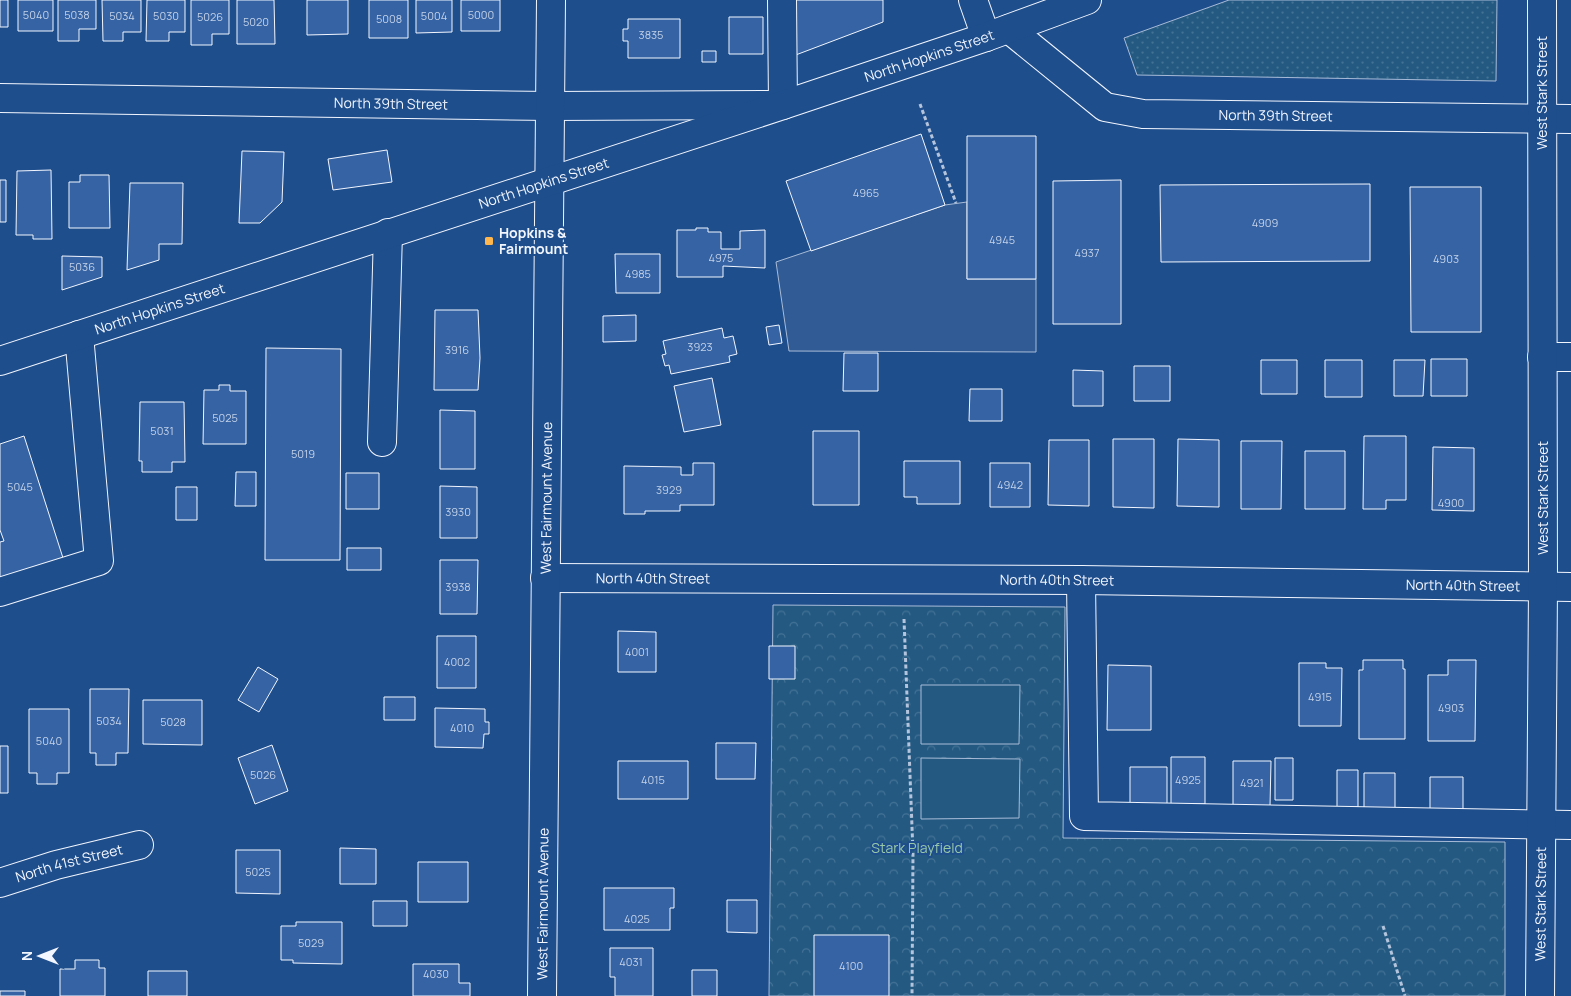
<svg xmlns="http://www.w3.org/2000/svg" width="1571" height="996" viewBox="0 0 1571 996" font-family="Manrope,sans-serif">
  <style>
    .grass { fill: url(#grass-dots); stroke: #a8bbd7 }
    .park { fill: url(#park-crowns); stroke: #a8bbd7 }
    .pitch { fill: #245a82; stroke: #a8bbd7 }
    .parking { fill: #305b95; stroke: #a8bbd7 }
    .building { fill: #3563a3; stroke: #f2f6ff }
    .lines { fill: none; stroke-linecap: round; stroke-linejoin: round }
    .minor-casing { stroke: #f2f6ff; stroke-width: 30 }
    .major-casing { stroke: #f2f6ff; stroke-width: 30 }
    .path { stroke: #b3c4dc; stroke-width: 3; stroke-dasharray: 4 2.5; stroke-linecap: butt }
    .minor { stroke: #1f4e8c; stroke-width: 28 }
    .major { stroke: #1f4e8c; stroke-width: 28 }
    .poi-dot { fill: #ffb74d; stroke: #1f4e8c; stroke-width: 2 }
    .labels { text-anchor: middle; stroke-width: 4; stroke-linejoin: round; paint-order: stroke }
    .number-label { font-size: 11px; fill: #c3d1e8 }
    .street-label { font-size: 14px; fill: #f2f6ff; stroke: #1f4e8c }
    .poi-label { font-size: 14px; font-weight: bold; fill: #f2f6ff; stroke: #1f4e8c; text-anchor: start }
    .park-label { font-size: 14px; fill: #97c8a6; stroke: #1f4e8c }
  </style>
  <defs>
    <pattern id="grass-dots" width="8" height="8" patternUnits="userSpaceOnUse" patternTransform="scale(1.25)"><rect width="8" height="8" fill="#245a82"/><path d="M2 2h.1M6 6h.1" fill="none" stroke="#447295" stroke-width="1.8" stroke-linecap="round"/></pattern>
    <pattern id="park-crowns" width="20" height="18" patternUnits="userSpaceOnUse" patternTransform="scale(1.25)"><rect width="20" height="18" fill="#245a82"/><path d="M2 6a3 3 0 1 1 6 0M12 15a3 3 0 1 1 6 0" fill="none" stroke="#447295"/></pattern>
  </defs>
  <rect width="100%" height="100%" fill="#1f4e8c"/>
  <path class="grass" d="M 1229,0 L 1497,0 L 1496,81 L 1137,75 L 1124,38 Z"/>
  <path class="park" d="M 773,605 L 1065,607 L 1063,838 L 1505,842 L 1505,996 L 769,996 Z"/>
  <path class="pitch" d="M 921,685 L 1020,685 L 1019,744 L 921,744 Z
    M 921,758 L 1020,759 L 1019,818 L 921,819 Z"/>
  <path class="parking" d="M 967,202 L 967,279 L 1036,279 L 1036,352 L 789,351 L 776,262 L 945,205 Z"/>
  <path class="building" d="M 0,0 L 8,0 L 8,27 L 0,27 Z
    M 18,0 L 53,0 L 53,31 L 18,31 Z
    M 58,0 L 96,0 L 96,29 L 79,29 L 79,41 L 58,41 Z
    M 102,0 L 141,0 L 141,32 L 123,32 L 123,41 L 103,41 Z
    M 147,0 L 185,0 L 185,32 L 169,32 L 169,41 L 146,41 Z
    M 191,0 L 229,0 L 229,34 L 212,34 L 212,45 L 191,45 Z
    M 237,0 L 274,0 L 275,44 L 237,44 Z
    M 307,0 L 348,0 L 348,34 L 307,35 Z
    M 369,0 L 408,0 L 408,38 L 369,38 Z
    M 416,0 L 452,0 L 452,32 L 416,33 Z
    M 461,0 L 500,0 L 500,31 L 461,31 Z
    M 792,0 L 883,0 L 883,22 L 793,56 Z
    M 729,17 L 763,17 L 763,54 L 729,54 Z
    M 628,19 L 680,19 L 680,58 L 628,58 L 628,41 L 623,41 L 623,29 L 628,29 Z
    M 702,51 L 716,51 L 716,62 L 702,62 Z
    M 921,134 L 945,205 L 811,251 L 786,181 Z
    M 967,136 L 1036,136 L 1036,279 L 967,279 Z
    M 387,150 L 392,182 L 333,190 L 328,159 Z
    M 242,151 L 284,152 L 282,202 L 260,223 L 239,223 Z
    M 51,170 L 52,239 L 33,239 L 33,235 L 16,235 L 17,171 Z
    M 80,175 L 109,175 L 110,228 L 69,228 L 69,182 L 80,182 Z
    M 0,180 L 6,180 L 6,222 L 0,222 Z
    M 1121,180 L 1121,324 L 1053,324 L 1053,181 Z
    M 130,183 L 183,183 L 182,244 L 159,244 L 159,260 L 127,270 Z
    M 1370,184 L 1370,261 L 1161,262 L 1160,185 Z
    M 1410,187 L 1481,187 L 1481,332 L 1411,332 Z
    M 696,228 L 708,228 L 708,232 L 721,232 L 721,249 L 740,249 L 740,231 L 765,230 L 765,268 L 723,266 L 723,277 L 677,277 L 677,230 L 696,230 Z
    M 615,254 L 660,254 L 660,293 L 616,293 Z
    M 62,256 L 102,257 L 102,277 L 62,290 Z
    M 435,310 L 478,310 L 480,358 L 478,390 L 434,390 Z
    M 636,315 L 636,341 L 603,342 L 603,316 Z
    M 779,325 L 782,343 L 769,345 L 766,327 Z
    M 722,328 L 724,338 L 733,336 L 737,354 L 729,356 L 730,362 L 671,374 L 669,365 L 665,366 L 662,355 L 666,354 L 663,341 Z
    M 266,348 L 341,349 L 340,560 L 265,560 Z
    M 844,353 L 878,353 L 878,391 L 843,391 Z
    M 1431,359 L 1467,359 L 1467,396 L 1431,396 Z
    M 1261,360 L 1297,360 L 1297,394 L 1261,394 Z
    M 1325,360 L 1362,360 L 1362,397 L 1325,397 Z
    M 1394,360 L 1425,360 L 1423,396 L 1394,396 Z
    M 1134,366 L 1170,366 L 1170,401 L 1134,401 Z
    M 1073,370 L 1103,371 L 1103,406 L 1073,406 Z
    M 712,378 L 721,425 L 684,432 L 674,386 Z
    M 219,385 L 230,385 L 230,391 L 246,391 L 246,444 L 203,444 L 204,390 L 219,390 Z
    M 970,389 L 1002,389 L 1002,421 L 969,421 Z
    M 140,402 L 184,402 L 185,462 L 172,462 L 172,472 L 142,472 L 142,461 L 139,461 Z
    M 440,410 L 475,411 L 475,469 L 440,469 Z
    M 813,431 L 859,431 L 859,505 L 813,505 Z
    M 24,436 L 63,558 L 0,578 L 0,542 L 4,541 L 0,530 L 0,444 Z
    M 1364,436 L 1406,436 L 1406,500 L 1386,500 L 1386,509 L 1363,509 Z
    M 1113,439 L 1154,439 L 1154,508 L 1113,507 Z
    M 1178,439 L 1219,440 L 1219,507 L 1177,506 Z
    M 1049,440 L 1089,440 L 1089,506 L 1048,505 Z
    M 1241,441 L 1282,441 L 1281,509 L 1241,509 Z
    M 1433,447 L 1474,448 L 1474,511 L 1432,510 Z
    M 1305,451 L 1345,451 L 1345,509 L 1305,509 Z
    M 904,461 L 960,461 L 960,504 L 917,504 L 917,497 L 904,497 Z
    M 693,463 L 714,463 L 714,505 L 680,505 L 680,511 L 645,511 L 645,514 L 624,514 L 624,466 L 681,467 L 681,475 L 693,475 Z
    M 990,463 L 1030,463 L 1030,507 L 990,507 Z
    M 236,472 L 256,472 L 256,506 L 235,506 Z
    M 346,473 L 379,473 L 379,509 L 346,509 Z
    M 440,486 L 477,487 L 477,538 L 440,538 Z
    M 176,487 L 197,487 L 197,520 L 176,520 Z
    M 347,548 L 381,548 L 381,570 L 347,570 Z
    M 440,560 L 478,560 L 477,614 L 440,614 Z
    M 618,631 L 656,632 L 656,672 L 618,672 Z
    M 437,636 L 476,636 L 476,688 L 437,688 Z
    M 769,646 L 795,646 L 795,679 L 769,679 Z
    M 1363,660 L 1403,660 L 1403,669 L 1405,669 L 1405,739 L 1359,739 L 1359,670 L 1363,670 Z
    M 1448,660 L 1476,660 L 1475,741 L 1428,741 L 1428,675 L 1448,675 Z
    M 1299,663 L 1326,663 L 1326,668 L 1342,668 L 1341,726 L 1299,726 Z
    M 1108,665 L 1151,666 L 1151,730 L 1107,730 Z
    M 258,667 L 278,679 L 259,712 L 238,700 Z
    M 90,689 L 129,689 L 128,753 L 116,753 L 116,765 L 96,765 L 96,753 L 90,753 Z
    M 384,697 L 415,697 L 415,720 L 384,720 Z
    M 143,700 L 202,700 L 202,745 L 143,744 Z
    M 435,708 L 485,709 L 485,722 L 489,722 L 489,734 L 484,734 L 483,748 L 435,747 Z
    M 29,709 L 69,709 L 69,773 L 57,773 L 57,784 L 37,784 L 37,773 L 29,773 Z
    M 716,743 L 756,743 L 755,779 L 716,779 Z
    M 272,745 L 288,791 L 255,804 L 238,758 Z
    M 0,746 L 8,746 L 8,793 L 0,793 Z
    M 1171,757 L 1205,757 L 1205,804 L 1171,804 Z
    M 1275,758 L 1293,758 L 1293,800 L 1275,800 Z
    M 618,761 L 688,761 L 688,799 L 618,799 Z
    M 1233,761 L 1271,761 L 1270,806 L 1233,805 Z
    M 1130,767 L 1167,767 L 1167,806 L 1130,806 Z
    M 1337,770 L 1358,770 L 1358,807 L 1337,807 Z
    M 1364,773 L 1395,773 L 1395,809 L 1364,809 Z
    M 1430,777 L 1463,777 L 1463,810 L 1430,810 Z
    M 340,848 L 376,849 L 376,884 L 340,884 Z
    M 236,850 L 280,850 L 280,894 L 236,893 Z
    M 418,862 L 468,862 L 468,902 L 418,902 Z
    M 604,888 L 674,888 L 674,908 L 670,908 L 670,930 L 604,930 Z
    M 727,900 L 757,900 L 757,933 L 727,932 Z
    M 373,901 L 407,901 L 407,926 L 373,926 Z
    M 296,922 L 342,922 L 342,964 L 293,963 L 293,960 L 281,960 L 281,926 L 296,926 Z
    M 814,935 L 889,935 L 889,996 L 814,996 Z
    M 610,948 L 653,948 L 653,996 L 615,996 L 615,977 L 610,977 Z
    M 75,960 L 99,960 L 99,968 L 105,968 L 105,996 L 60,996 L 60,969 L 75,969 Z
    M 413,964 L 459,964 L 459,983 L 470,983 L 470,996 L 413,996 Z
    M 692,970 L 717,970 L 717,996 L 692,996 Z
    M 148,971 L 187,971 L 187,996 L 148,996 Z
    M 0,991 L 25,991 L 25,996 L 0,996 Z"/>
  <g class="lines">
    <g class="minor-casing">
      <g id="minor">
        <path d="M 973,0 L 986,37"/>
        <path id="s1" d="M 1009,29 L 1105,107 L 1143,114 L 1571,119"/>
        <path id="s2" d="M 0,98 L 550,106 L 783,105 L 782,0"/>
        <path d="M 1542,357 L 1571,357"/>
        <path d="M 382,442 L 388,233"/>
        <path id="s3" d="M 545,578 L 1081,580 L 1571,587"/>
        <path d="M 1081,580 L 1084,816 L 1571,825"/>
        <path d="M 0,592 L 99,561 L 79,335"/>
        <path id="s4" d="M 0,883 L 56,865 L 139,845"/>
        <path id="s5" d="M 542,996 L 551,0"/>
        <path id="s6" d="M 1540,996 L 1543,587 L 1542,0"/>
      </g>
    </g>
    <g class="major-casing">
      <g id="major">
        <path id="s7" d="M 0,361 L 783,105 L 986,37 L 1087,0"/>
      </g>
    </g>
    <path class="path" d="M 920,104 L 956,203
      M 904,619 L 913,853 L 912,996
      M 1383,926 L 1405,996"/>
    <use href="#minor" class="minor"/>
    <use href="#major" class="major"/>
  </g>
  <rect class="poi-dot" x="484" y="236" width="10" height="10" rx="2.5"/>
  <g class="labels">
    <g class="number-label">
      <text x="36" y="19">5040</text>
      <text x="77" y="19">5038</text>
      <text x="481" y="19">5000</text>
      <text x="122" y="20">5034</text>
      <text x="166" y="20">5030</text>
      <text x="434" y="20">5004</text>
      <text x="210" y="21">5026</text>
      <text x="389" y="23">5008</text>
      <text x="256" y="26">5020</text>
      <text x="651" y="39">3835</text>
      <text x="866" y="197">4965</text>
      <text x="1265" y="227">4909</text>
      <text x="1002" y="244">4945</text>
      <text x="1087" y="257">4937</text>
      <text x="721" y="262">4975</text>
      <text x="1446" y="263">4903</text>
      <text x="82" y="271">5036</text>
      <text x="638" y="278">4985</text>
      <text x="700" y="351">3923</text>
      <text x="457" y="354">3916</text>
      <text x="225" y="422">5025</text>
      <text x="162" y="435">5031</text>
      <text x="303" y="458">5019</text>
      <text x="1010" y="489">4942</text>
      <text x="20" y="491">5045</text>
      <text x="669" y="494">3929</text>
      <text x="1451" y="507">4900</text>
      <text x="458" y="516">3930</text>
      <text x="458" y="591">3938</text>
      <text x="637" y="656">4001</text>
      <text x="457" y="666">4002</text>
      <text x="1320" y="701">4915</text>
      <text x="1451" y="712">4903</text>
      <text x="109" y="725">5034</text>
      <text x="173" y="726">5028</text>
      <text x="462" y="732">4010</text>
      <text x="49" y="745">5040</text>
      <text x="263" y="779">5026</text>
      <text x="653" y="784">4015</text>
      <text x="1188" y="784">4925</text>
      <text x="1252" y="787">4921</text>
      <text x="258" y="876">5025</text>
      <text x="637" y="923">4025</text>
      <text x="311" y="947">5029</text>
      <text x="631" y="966">4031</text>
      <text x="851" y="970">4100</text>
      <text x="436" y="978">4030</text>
    </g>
    <g class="street-label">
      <text dy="5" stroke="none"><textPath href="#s7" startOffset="978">North Hopkins Street</textPath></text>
      <text transform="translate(1542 93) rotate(-90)" y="5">West Stark Street</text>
      <text dy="5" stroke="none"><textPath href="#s2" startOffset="391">North 39th Street</textPath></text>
      <text dy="5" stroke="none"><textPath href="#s1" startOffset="295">North 39th Street</textPath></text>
      <text dy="5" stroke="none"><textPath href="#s7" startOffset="572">North Hopkins Street</textPath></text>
      <text dy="5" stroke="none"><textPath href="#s7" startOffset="168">North Hopkins Street</textPath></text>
      <text dy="5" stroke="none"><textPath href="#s5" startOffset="498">West Fairmount Avenue</textPath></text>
      <text transform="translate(1543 498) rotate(-90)" y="5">West Stark Street</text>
      <text dy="5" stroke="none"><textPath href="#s3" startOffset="108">North 40th Street</textPath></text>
      <text dy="5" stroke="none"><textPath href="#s3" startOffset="512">North 40th Street</textPath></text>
      <text dy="5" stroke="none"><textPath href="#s3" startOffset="918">North 40th Street</textPath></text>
      <text dy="5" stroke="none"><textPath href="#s4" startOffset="72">North 41st Street</textPath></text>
      <text dy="5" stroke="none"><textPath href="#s5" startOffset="92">West Fairmount Avenue</textPath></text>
      <text dy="5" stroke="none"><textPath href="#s6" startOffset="92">West Stark Street</textPath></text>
    </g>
    <g class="poi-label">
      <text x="499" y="238">Hopkins &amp;<tspan x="499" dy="16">Fairmount</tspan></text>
    </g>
    <g class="park-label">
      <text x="917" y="853">Stark Playfield</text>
    </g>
  </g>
  <g transform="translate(40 956) rotate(270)" stroke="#1f4e8c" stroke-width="4" paint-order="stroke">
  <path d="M0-4L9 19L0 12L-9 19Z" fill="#f2f6ff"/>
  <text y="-8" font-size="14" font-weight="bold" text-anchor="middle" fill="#f2f6ff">N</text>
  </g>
</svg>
